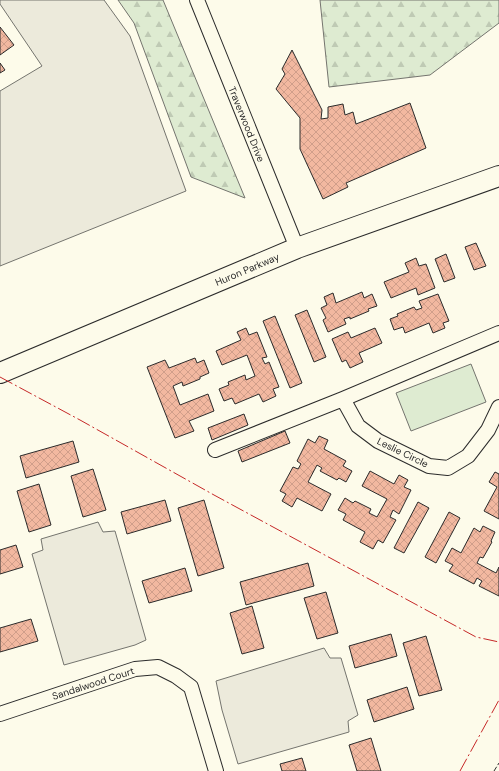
<svg xmlns="http://www.w3.org/2000/svg" width="499" height="771" viewBox="0 0 499 771" font-family="'DM Sans',sans-serif">
  <style>
    .grass { fill: #deebd1; stroke: #74746e }
    .forest { fill: url(#forest-firs); stroke: #74746e }
    .parking { fill: #eceadb; stroke: #74746e }
    .building { fill: url(#building-cross-hatch); stroke: #2b2b2b }
    .lines { fill: none; stroke-linecap: round; stroke-linejoin: round }
    .street-casing { stroke: #2b2b2b; stroke-width: 16 }
    .secondary-casing { stroke: #2b2b2b; stroke-width: 22 }
    .street { stroke: #fdfbea; stroke-width: 14 }
    .secondary { stroke: #fdfbea; stroke-width: 20 }
    .fence { stroke: #2b2b2b; stroke-width: 1; stroke-dasharray: 5 2; stroke-linecap: butt }
    .power { stroke: #c62828; stroke-width: 1; stroke-dasharray: 14 3 2 3; stroke-linecap: butt }
    .labels { text-anchor: middle; stroke-width: 3; stroke-linejoin: round; paint-order: stroke }
    .street-label { font-size: 10px; fill: #2b2b2b; stroke: #fdfbea }
  </style>
  <defs>
    <pattern id="forest-firs" width="22" height="20" patternUnits="userSpaceOnUse"><rect width="22" height="20" fill="#deebd1"/><path d="M5 1l3.5 6h-7zM16 11l3.5 6h-7z" fill="#bfcab4"/></pattern>
    <pattern id="building-cross-hatch" width="8" height="8" patternUnits="userSpaceOnUse"><rect width="8" height="8" fill="#f2b8a0"/><path d="M0 0l8 8M0 8l8-8" fill="none" stroke="#d09e8a"/></pattern>
  </defs>
  <rect width="100%" height="100%" fill="#fdfbea"/>
  <path class="grass" d="M 471,364 L 486,402 L 411,431 L 396,393 Z"/>
  <path class="forest" d="M 118,0 L 163,0 L 245,198 L 191,177 L 134,23 Z
    M 320,0 L 499,0 L 499,23 L 430,75 L 329,87 Z"/>
  <path class="parking" d="M 0,0 L 104,0 L 130,36 L 186,191 L 0,266 L 0,91 L 42,66 L 0,4 Z
    M 98,522 L 103,532 L 115,531 L 146,640 L 135,645 L 64,665 L 32,554 L 43,550 L 41,539 Z
    M 324,648 L 330,658 L 341,658 L 358,715 L 348,721 L 349,732 L 238,764 L 222,710 L 216,681 Z"/>
  <path class="building" d="M 0,27 L 14,45 L 0,55 Z
    M 292,50 L 322,110 L 321,119 L 328,118 L 328,107 L 343,104 L 345,115 L 353,112 L 356,124 L 410,103 L 426,148 L 346,183 L 348,187 L 323,199 L 300,149 L 300,118 L 276,89 L 285,74 L 282,69 Z
    M 0,63 L 5,70 L 0,73 Z
    M 476,243 L 486,266 L 474,270 L 465,247 Z
    M 446,254 L 455,278 L 444,282 L 435,259 Z
    M 416,258 L 419,266 L 426,264 L 435,288 L 418,295 L 416,288 L 391,298 L 384,282 L 409,272 L 405,263 Z
    M 362,292 L 364,298 L 372,294 L 377,306 L 368,309 L 369,311 L 350,319 L 350,317 L 344,319 L 346,324 L 328,332 L 323,320 L 326,318 L 321,308 L 327,305 L 324,297 L 333,293 L 336,303 Z
    M 438,294 L 449,321 L 443,323 L 445,328 L 433,333 L 429,323 L 405,333 L 403,327 L 394,330 L 390,319 L 398,316 L 397,314 L 414,307 L 416,310 L 422,308 L 419,301 Z
    M 307,310 L 326,357 L 314,362 L 295,315 Z
    M 275,316 L 302,383 L 290,388 L 263,321 Z
    M 246,328 L 249,335 L 257,332 L 267,357 L 262,358 L 265,364 L 269,362 L 279,387 L 273,389 L 276,396 L 263,402 L 259,394 L 235,404 L 232,398 L 224,401 L 219,389 L 229,385 L 228,382 L 245,375 L 246,380 L 255,376 L 247,355 L 222,365 L 216,351 L 241,340 L 237,332 Z
    M 375,328 L 382,343 L 359,353 L 363,362 L 350,368 L 346,360 L 342,362 L 332,339 L 348,332 L 351,338 Z
    M 195,358 L 197,363 L 204,360 L 209,373 L 200,377 L 200,379 L 183,386 L 182,382 L 173,386 L 180,405 L 208,394 L 214,411 L 189,421 L 194,431 L 175,438 L 147,367 L 165,360 L 169,368 Z
    M 244,414 L 248,425 L 212,440 L 208,428 Z
    M 285,431 L 290,443 L 242,462 L 238,451 Z
    M 319,436 L 328,440 L 324,449 L 346,461 L 343,466 L 352,471 L 346,482 L 339,478 L 337,480 L 320,471 L 322,468 L 317,465 L 308,482 L 331,494 L 322,511 L 297,498 L 292,507 L 282,501 L 286,494 L 280,491 L 293,467 L 298,469 L 301,464 L 297,461 L 308,439 L 315,443 Z
    M 73,441 L 79,462 L 26,478 L 20,456 Z
    M 93,469 L 106,510 L 83,517 L 71,476 Z
    M 370,471 L 394,484 L 399,475 L 408,480 L 404,487 L 411,490 L 399,514 L 393,510 L 390,517 L 396,520 L 383,543 L 378,540 L 373,549 L 360,542 L 365,532 L 343,520 L 346,514 L 338,510 L 345,498 L 353,503 L 355,501 L 371,509 L 369,513 L 377,517 L 387,499 L 362,486 Z
    M 495,472 L 499,474 L 499,519 L 484,511 L 497,487 L 489,482 Z
    M 39,484 L 51,525 L 29,532 L 17,491 Z
    M 165,500 L 171,521 L 127,534 L 121,512 Z
    M 204,500 L 224,568 L 198,576 L 178,508 Z
    M 418,502 L 429,508 L 404,553 L 394,548 Z
    M 449,512 L 460,518 L 436,563 L 425,557 Z
    M 483,526 L 495,532 L 491,541 L 492,542 L 483,558 L 480,557 L 477,563 L 496,573 L 499,567 L 499,596 L 479,586 L 482,581 L 477,578 L 474,584 L 449,571 L 453,565 L 445,561 L 452,548 L 461,553 L 474,528 L 480,532 Z
    M 16,545 L 23,567 L 0,574 L 0,550 Z
    M 308,563 L 314,586 L 246,605 L 240,582 Z
    M 185,568 L 192,591 L 149,603 L 142,581 Z
    M 326,592 L 338,633 L 317,639 L 304,598 Z
    M 252,606 L 264,648 L 242,654 L 230,613 Z
    M 31,619 L 38,641 L 0,652 L 0,628 Z
    M 391,634 L 397,656 L 355,668 L 349,646 Z
    M 426,636 L 442,690 L 419,696 L 403,643 Z
    M 407,687 L 414,709 L 374,722 L 367,700 Z
    M 371,738 L 381,771 L 357,771 L 349,745 Z
    M 302,758 L 306,771 L 282,771 L 280,764 Z"/>
  <g class="lines">
    <g class="street-casing">
      <path id="street" d="M 197,0 L 297,248
        M 343,399 L 358,426 L 378,441 L 429,466 L 448,468 L 468,456 L 488,430 L 499,407
        M 215,450 L 343,399 L 499,333
        M 0,714 L 135,669 L 158,667 L 176,676 L 191,687 L 216,771"/>
    </g>
    <g class="secondary-casing">
      <path id="secondary" d="M 0,373 L 297,248 L 499,176"/>
    </g>
    <use href="#street" class="street"/>
    <use href="#secondary" class="secondary"/>
    <path class="fence" d="M 494,771 L 499,763"/>
    <path class="power" d="M 0,377 L 80,420 L 214,495 L 476,637 L 499,642
      M 460,771 L 499,700"/>
  </g>
  <g class="labels">
    <g class="street-label">
      <text transform="translate(247 124) rotate(68)" y="4">Traverwood Drive</text>
      <text transform="translate(247 269) rotate(-23)" y="4">Huron Parkway</text>
      <text transform="translate(403 452) rotate(26)" y="4">Leslie Circle</text>
      <text transform="translate(93 683) rotate(-18)" y="4">Sandalwood Court</text>
    </g>
  </g>
</svg>
